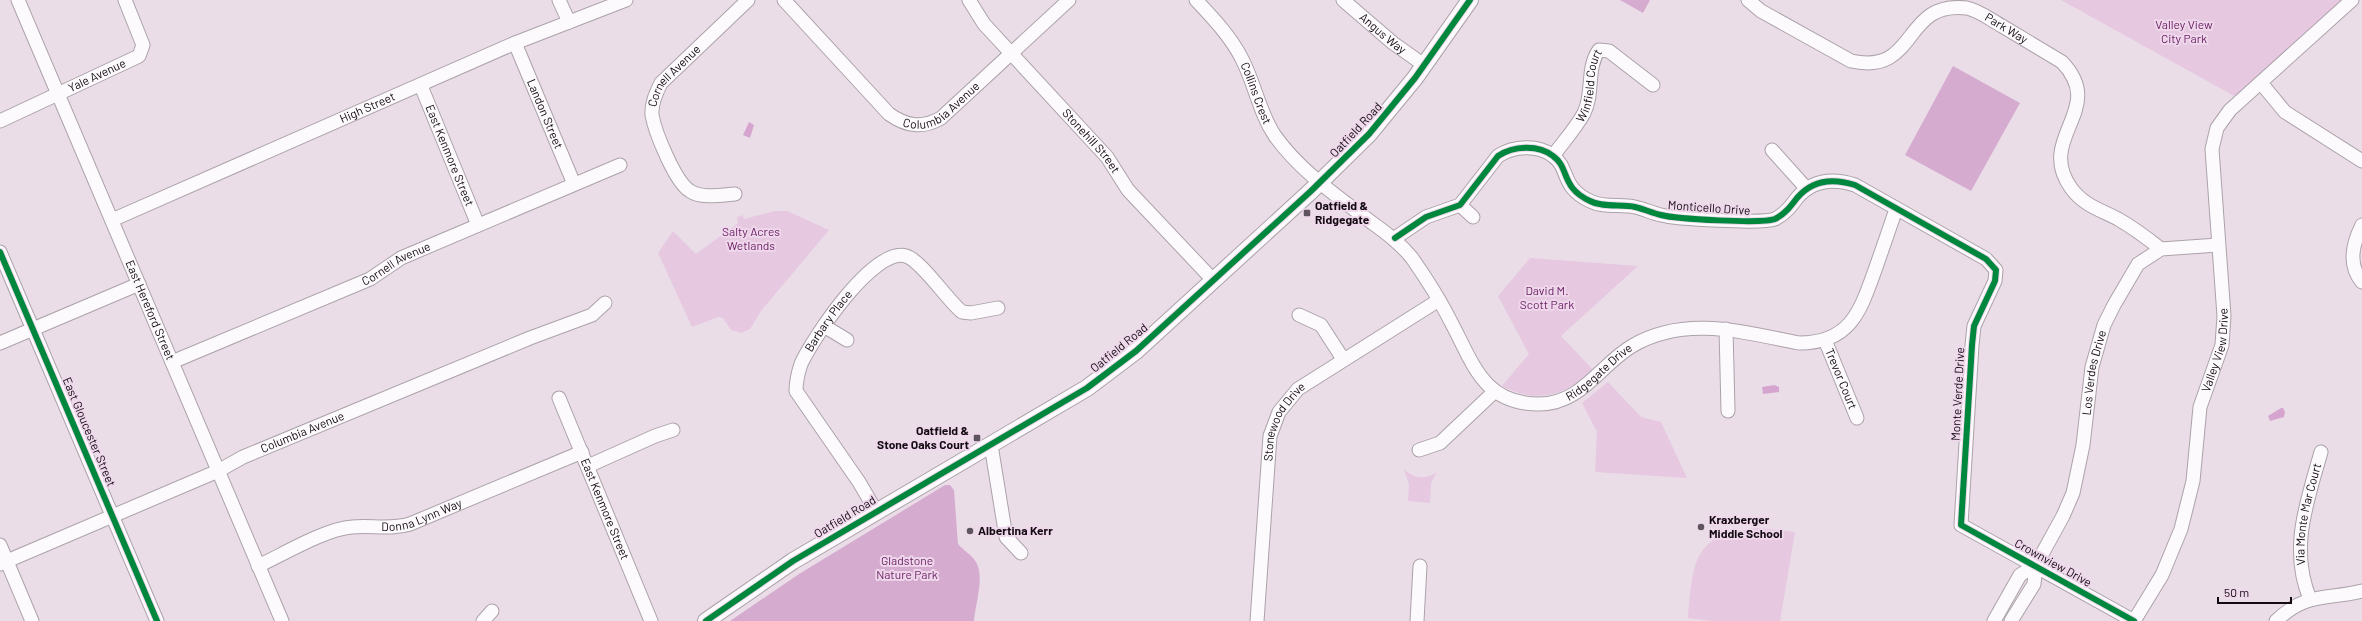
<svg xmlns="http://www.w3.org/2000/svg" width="2362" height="621" viewBox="0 0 2362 621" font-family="Barlow,sans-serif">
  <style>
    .green { fill: #e6c8e1 }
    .forest { fill: #d5accf }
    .water { fill: #d6a5cf }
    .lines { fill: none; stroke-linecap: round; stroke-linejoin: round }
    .minor-casing { stroke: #aca2aa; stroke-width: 15 }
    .major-casing { stroke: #aca2aa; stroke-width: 18 }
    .minor { stroke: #fcfafc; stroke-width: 13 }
    .major { stroke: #fcfafc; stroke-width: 16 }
    .cycleway-casing { stroke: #efd8eb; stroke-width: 8 }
    .cycleway { stroke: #00873e; stroke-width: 6 }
    .poi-dot { fill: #5e545d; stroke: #efd8eb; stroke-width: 1.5 }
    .labels { text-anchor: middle; stroke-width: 4; stroke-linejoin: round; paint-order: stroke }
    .park-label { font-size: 12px; fill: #6e2367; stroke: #efd8eb }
    .street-label { font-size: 12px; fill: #130b12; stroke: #efd8eb }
    .poi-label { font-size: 12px; font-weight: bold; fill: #130b12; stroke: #efd8eb; text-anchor: start }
  </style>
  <rect width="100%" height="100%" fill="#eadde8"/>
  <path class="green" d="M 2061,0 L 2343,0 L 2236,97 Z
    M 775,211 L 787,211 L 829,230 L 761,311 L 750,329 L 741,333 L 731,330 L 723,318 L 718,317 L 692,327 L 658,253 L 673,231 L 696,254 L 738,223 L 737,217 L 743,215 L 744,219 Z
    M 1530,258 L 1638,266 L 1561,336 L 1593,370 C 1565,396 1537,404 1502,386 L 1529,354 L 1498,296 Z
    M 1608,382 L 1641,417 L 1661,422 L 1687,478 L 1595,472 L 1597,432 L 1582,403 Z
    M 1404,469 C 1414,479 1426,480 1437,472 L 1431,483 L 1430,503 L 1408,501 L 1409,484 Z
    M 1759,528 L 1795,532 L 1780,621 L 1712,621 L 1688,618 C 1693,561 1693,533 1759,528 Z"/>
  <path class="forest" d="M 1620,0 L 1650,0 L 1643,13 Z
    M 1953,66 L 2020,103 L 1971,191 L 1905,155 Z
    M 945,485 L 950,485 L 954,490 L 958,544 C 963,550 972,555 976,562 C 985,577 975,605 974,621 L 730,621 L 799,574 Z"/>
  <path class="water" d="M 749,122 L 754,125 L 750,138 L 743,135 Z
    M 1774,385 L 1779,387 L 1779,392 L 1763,394 L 1762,387 Z
    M 2281,408 L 2283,408 L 2285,412 L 2284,417 L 2270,421 L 2268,416 Z"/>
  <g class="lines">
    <g class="minor-casing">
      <g id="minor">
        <path id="s1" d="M 18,0 L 282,621"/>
        <path d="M 559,0 L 569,22"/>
        <path id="s2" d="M 784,0 L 889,114 C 906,126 922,129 941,118 L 1069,0"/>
        <path id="s3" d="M 969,0 L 984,24 L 1107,157 L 1128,190 L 1214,281"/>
        <path id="s4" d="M 1196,0 C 1213,18 1231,37 1242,59 C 1255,84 1259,112 1275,136 C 1301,172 1337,196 1371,222 C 1386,233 1400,243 1412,258 C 1426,278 1440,300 1451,322 C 1473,363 1483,404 1539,404 C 1581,404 1599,366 1632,346 C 1685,315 1742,332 1799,343 C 1850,343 1860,312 1875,270 C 1882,250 1889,230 1896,209"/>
        <path id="s5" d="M 1343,0 L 1393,43 L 1424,65"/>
        <path id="s6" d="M 1748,0 L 1761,11 L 1851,61 C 1919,76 1901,0 1967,8 C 1980,11 1991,20 2002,26 C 2022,38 2042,50 2062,62 C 2108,110 2035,137 2071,188 C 2083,205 2101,210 2118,219 C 2134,228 2147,238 2161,249"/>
        <path id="s7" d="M 515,43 L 574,184"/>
        <path d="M 2261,83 L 2285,112 L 2362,161"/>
        <path id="s8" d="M 421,86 L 478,225"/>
        <path id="s9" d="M 0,121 L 139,56 L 143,45 L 125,0"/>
        <path d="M 1772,150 L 1807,189"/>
        <path id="s10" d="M 1553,156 C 1563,142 1576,128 1584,113 C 1594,93 1586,68 1599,50 L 1609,51 L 1653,85"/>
        <path id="s11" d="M 735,194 C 721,195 702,199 690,191 C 675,182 655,132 652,115 C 651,104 656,93 661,83 L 748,0"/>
        <path d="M 1460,205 L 1473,217"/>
        <path id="s12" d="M 112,220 L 515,43 L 626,0"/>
        <path d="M 2362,225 C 2353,243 2347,264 2362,282"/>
        <path d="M 1395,238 L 1426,217 L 1460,205 L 1498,156 C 1513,146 1538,144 1553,156 C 1570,168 1560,187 1590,201 C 1603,208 1621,204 1635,207 C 1644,209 1652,213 1661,215 C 1676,219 1762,224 1775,219 C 1785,214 1791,206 1797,198 C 1812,180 1833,178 1855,185 L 1986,259 L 1996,270 L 1995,281 L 1974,326 L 1972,345 L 1961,525 L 2134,621"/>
        <path d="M 0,252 L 157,621"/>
        <path d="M 1299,315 L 1321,325 L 1343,359"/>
        <path d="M 824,326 L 847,340"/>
        <path d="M 1726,329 L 1728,411"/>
        <path id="s13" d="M 1825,340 L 1857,418"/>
        <path d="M 0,343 L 139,284"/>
        <path id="s14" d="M 172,362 L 370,279 L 401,258 L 620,165"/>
        <path id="s15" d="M 559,398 L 651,621"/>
        <path d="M 991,445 L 1006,537 L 1021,553"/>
        <path d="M 1419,450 L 1440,443 L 1494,392"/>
        <path d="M 588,466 L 655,436 L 673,430"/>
        <path id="s16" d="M 876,511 L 859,482 L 796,391 C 796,382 798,373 801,364 C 813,338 873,247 906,256 C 922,261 947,300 962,312 L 971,313 L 998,308"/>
        <path d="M 0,545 L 32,621"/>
        <path id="s17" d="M 0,564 L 218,471 L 243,457 L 530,338 L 592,315 L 605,303"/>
        <path id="s18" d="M 258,566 C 284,554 325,529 352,527 C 371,525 390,530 410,524 L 582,452"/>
        <path id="s19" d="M 2310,599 C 2289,549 2307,502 2321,452"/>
        <path d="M 483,621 L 492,611"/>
        <path id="s20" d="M 1257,621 L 1270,436 L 1279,412 L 1298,389 L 1439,300"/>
        <path d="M 1417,621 L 1420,566"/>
        <path d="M 1994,621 L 2020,575 L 2036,565"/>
        <path id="s21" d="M 2011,621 L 2034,584 L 2036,565 L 2063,516 L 2073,493 L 2083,445 L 2092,367 L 2104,325 L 2114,305 L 2138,264 L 2161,249 L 2218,245"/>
        <path id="s22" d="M 2134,621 L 2162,575 L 2181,529 L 2193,481 L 2200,407 L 2222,345 L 2224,316 L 2212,149 L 2217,128 L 2230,110 L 2352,0"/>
        <path d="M 2276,621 C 2306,592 2325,600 2362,591"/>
      </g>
    </g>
    <g class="major-casing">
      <path id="major" d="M 706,621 L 793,561 L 1087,388 L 1136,351 L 1311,191 L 1369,134 L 1415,78 L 1470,0"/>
    </g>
    <use href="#minor" class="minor"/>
    <use href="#major" class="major"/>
    <g class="cycleway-casing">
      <path id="cycleway" d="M 1395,238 L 1426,217 L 1460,205 L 1498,156 C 1513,146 1538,144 1553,156 C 1570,168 1560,187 1590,201 C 1603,208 1621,204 1635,207 C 1644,209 1652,213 1661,215 C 1676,219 1762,224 1775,219 C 1785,214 1791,206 1797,198 C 1812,180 1833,178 1855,185 L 1986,259 L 1996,270 L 1995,281 L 1974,326 L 1972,345 L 1961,525 L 2134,621
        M 0,252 L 157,621
        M 706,621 L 793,561 L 1087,388 L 1136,351 L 1311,191 L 1369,134 L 1415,78 L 1470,0"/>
    </g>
    <use href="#cycleway" class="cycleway"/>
  </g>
  <g class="poi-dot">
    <rect x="1303" y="209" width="8" height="8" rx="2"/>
    <rect x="973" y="434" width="8" height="8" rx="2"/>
    <circle cx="1701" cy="527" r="4"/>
    <circle cx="970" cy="531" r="4"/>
  </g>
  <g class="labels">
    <g class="park-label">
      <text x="2184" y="29">Valley View<tspan x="2184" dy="14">City Park</tspan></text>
      <text x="751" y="236">Salty Acres<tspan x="751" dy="14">Wetlands</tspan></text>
      <text x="1547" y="295">David M.<tspan x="1547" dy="14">Scott Park</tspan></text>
      <text x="907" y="565">Gladstone<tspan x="907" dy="14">Nature Park</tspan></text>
    </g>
    <g class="street-label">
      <text dy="4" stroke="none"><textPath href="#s6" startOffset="301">Park Way</textPath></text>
      <text dy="4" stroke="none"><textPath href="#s5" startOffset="52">Angus Way</textPath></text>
      <text dy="4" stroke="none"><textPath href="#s9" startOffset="107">Yale Avenue</textPath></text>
      <text dy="4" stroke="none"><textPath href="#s11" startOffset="179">Cornell Avenue</textPath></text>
      <text dy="4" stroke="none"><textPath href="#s10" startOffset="81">Winfield Court</textPath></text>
      <text dy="4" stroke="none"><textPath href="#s4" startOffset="112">Collins Crest</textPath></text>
      <text dy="4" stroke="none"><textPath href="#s2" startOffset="216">Columbia Avenue</textPath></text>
      <text dy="4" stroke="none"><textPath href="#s12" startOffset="279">High Street</textPath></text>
      <text dy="4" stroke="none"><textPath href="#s7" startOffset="77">Landon Street</textPath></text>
      <text transform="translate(1356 130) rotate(-47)" y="4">Oatfield Road</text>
      <text dy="4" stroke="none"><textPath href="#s3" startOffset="187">Stonehill Street</textPath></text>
      <text dy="4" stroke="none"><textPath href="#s8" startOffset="75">East Kenmore Street</textPath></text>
      <text transform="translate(1709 208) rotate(4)" y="4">Monticello Drive</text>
      <text dy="4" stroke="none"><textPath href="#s14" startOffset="245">Cornell Avenue</textPath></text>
      <text dy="4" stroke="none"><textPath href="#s1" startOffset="337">East Hereford Street</textPath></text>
      <text dy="4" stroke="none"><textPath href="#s16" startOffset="223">Barbary Place</textPath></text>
      <text transform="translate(1119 348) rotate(-39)" y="4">Oatfield Road</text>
      <text dy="4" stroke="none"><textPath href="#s22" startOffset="287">Valley View Drive</textPath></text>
      <text dy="4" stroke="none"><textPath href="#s4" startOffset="617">Ridgegate Drive</textPath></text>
      <text dy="4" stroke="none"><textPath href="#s21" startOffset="266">Los Verdes Drive</textPath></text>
      <text dy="4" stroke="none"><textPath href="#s13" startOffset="42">Trevor Court</textPath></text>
      <text transform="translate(1958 394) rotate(-87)" y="4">Monte Verde Drive</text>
      <text dy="4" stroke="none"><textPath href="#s20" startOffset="204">Stonewood Drive</textPath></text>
      <text transform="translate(89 432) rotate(67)" y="4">East Gloucester Street</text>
      <text dy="4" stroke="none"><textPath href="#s17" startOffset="330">Columbia Avenue</textPath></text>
      <text dy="4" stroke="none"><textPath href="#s15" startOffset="120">East Kenmore Street</textPath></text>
      <text dy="4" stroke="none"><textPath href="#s18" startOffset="174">Donna Lynn Way</textPath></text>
      <text dy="4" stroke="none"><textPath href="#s19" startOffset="87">Via Monte Mar Court</textPath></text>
      <text transform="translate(845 517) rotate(-31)" y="4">Oatfield Road</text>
      <text transform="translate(2053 563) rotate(29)" y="4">Crownview Drive</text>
    </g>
    <g class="poi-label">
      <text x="1315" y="210">Oatfield &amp;<tspan x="1315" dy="14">Ridgegate</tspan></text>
      <text x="969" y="435" text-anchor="end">Oatfield &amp;<tspan x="969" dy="14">Stone Oaks Court</tspan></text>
      <text x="1709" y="524">Kraxberger<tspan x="1709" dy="14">Middle School</tspan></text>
      <text x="978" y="535">Albertina Kerr</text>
    </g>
  </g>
  <path d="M2218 597v6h73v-6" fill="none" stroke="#130b12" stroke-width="2"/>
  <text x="2224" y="597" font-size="12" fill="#130b12" stroke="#efd8eb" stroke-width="3" paint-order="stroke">50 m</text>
</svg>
